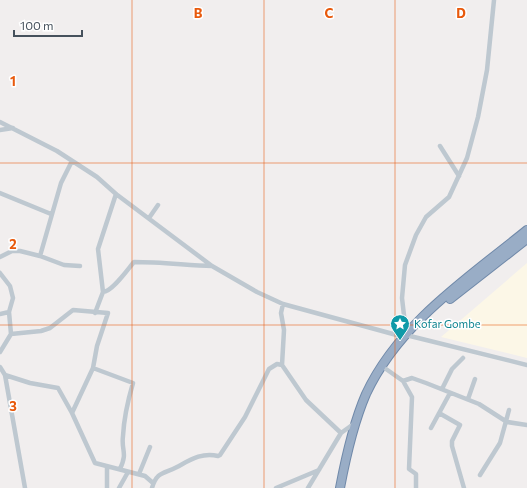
<svg xmlns="http://www.w3.org/2000/svg" width="527" height="488" viewBox="0 0 527 488" font-family="Commissioner,sans-serif">
  <style>
    .commercial { fill: #fcf7e7 }
    .lines { fill: none; stroke-linecap: round; stroke-linejoin: round }
    .trunk-casing { stroke: #7089a9; stroke-width: 10 }
    .minor { stroke: #bec8d0; stroke-width: 4.5 }
    .trunk { stroke: #99adc6; stroke-width: 8 }
    .grid { fill: none; stroke: #e8590c; stroke-width: 1; stroke-opacity: 0.55 }
    .labels { text-anchor: middle; stroke-width: 3; stroke-linejoin: round; paint-order: stroke }
    .culture-label { font-size: 11px; fill: #0d838f; stroke: #fff; text-anchor: start }
    .grid-label { font-size: 13px; text-anchor: middle; font-weight: bold; fill: #e8590c; stroke: #fff; stroke-width: 3; stroke-linejoin: round; paint-order: stroke }
  </style>
  <rect width="100%" height="100%" fill="#f1eeee"/>
  <path class="commercial" d="M 527,263 L 527,358 L 441,337 Z"/>
  <g class="lines">
    <g class="trunk-casing">
      <path id="trunk" d="M 450,299 L 527,239
        M 340,488 C 346,456 353,424 366,394 C 399,323 468,278 527,230"/>
    </g>
    <path class="minor" d="M 0,122 L 57,151 L 97,177 L 116,194 L 212,266 L 257,292 L 283,304 L 404,337
      M 0,130 L 13,128
      M 440,146 L 459,176
      M 0,193 L 51,214
      M 149,218 L 158,205
      M 40,256 L 61,183 L 72,161
      M 0,257 L 12,251 L 20,251 L 40,256 L 64,265 L 80,266
      M 0,273 L 10,286 L 13,298 L 9,312 L 11,334 L 0,352
      M 103,292 C 112,292 128,269 134,262 C 160,262 186,265 212,266
      M 283,304 L 281,313 L 284,330 L 282,365 L 306,400 L 341,433
      M 95,313 L 103,292 L 98,249 L 116,194
      M 0,314 L 9,312
      M 11,334 L 41,331 L 50,328 L 73,310 L 108,313 L 97,346 L 93,368 L 72,413
      M 402,335 L 405,324 L 402,298 L 405,265 L 416,235 L 426,217 L 449,197 L 467,158 L 478,117 L 487,70 L 494,0
      M 410,336 L 527,365
      M 0,367 L 5,375 L 25,488
      M 93,368 L 133,383 C 128,400 124,417 123,436 C 121,451 128,452 120,469
      M 386,369 L 403,381 L 412,397 L 409,469 L 416,474 L 416,488
      M 5,375 L 30,383 L 58,388 L 72,413 L 95,463 L 145,476 L 153,483
      M 403,381 L 412,378 L 426,383 L 479,404 L 507,422 L 527,425
      M 442,389 L 452,369 L 463,358
      M 468,399 L 475,379
      M 439,413 L 460,425 L 452,441 L 452,446 L 464,488
      M 431,428 L 450,393
      M 139,474 L 150,447
      M 480,475 L 500,443 L 509,410
      M 107,488 L 107,466
      M 119,488 L 128,472
      M 152,488 C 157,471 164,474 177,467 C 190,460 202,452 218,456 L 220,455 L 245,417 L 269,369 L 277,364 L 282,365
      M 276,488 L 319,470
      M 308,488 L 341,433 L 355,423"/>
    <use href="#trunk" class="trunk"/>
  </g>
  <path class="grid" d="M 132,0 L 132,488M 264,0 L 264,488M 395,0 L 395,488M 0,163 L 527,163M 0,325 L 527,325"/>
  <defs>
    <g id="sight-pin" transform="scale(1)"><path d="M0 17L-7.5 6A9.5 9.5 0 1 1 7.5 6Z" fill="#0f9aa8" stroke="#fff"/><path d="M0-6L1.8-2.2L6-1.7L2.9 1.2L3.7 5.4L0 3.3L-3.7 5.4L-2.9 1.2L-6-1.7L-1.8-2.2Z" fill="#fff"/></g>
  </defs>
  <g fill-rule="evenodd">
    <use href="#sight-pin" x="400" y="324"/>
  </g>
  <g class="labels">
    <g class="culture-label">
      <text x="414" y="328">Kofar Gombe</text>
    </g>
  </g>
  <g class="grid-label">
    <text x="198" y="18">B</text>
    <text x="329" y="18">C</text>
    <text x="461" y="18">D</text>
    <text x="13" y="86">1</text>
    <text x="13" y="249">2</text>
    <text x="13" y="411">3</text>
  </g>
  <path d="M14 30v6h68v-6" fill="none" stroke="#46515c" stroke-width="2"/>
  <text x="20" y="30" font-size="12" fill="#46515c" stroke="#ffffff" stroke-width="3" paint-order="stroke">100 m</text>
</svg>
